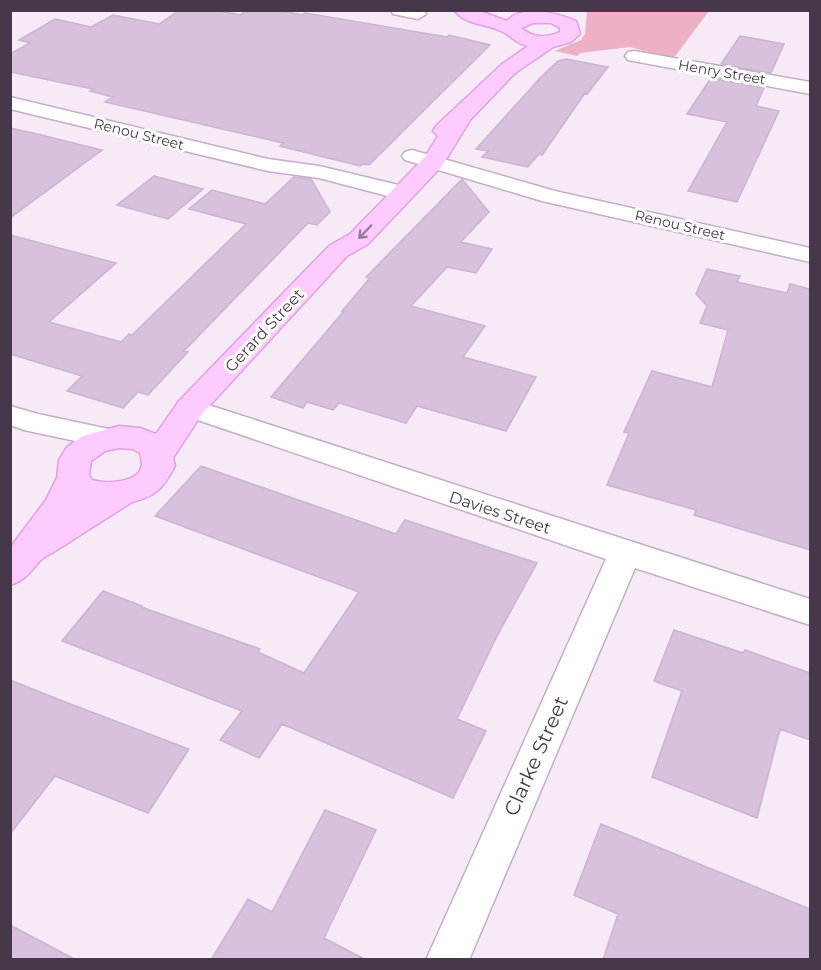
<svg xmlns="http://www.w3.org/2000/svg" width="821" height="970" viewBox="0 0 821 970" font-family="Montserrat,sans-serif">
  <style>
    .green { fill: #edb0c4 }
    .building { fill: #d7c1dc; stroke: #ceb1d4; stroke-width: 1.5 }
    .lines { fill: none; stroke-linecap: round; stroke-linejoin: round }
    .street-casing { stroke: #c3aec6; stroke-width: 3 }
    .secondary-casing { stroke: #e39ee5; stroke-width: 3 }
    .street { fill: #fff; fill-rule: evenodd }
    .secondary { fill: #fecbff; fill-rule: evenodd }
    .oneway { stroke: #997a9c }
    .labels { text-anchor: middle; stroke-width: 6; stroke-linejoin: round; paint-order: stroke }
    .far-street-label { font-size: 14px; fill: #47374b; stroke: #fff }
    .street-label { font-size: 16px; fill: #47374b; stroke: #fff }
    .near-street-label { font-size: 20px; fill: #47374b; stroke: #fff }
  </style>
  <rect width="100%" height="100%" fill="#f5eaf6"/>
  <path class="green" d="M 587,11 L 709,11 L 673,59 L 630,47 L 580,53 L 577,56 L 555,51 L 581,40 L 585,34 Z"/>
  <path class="building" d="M 180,10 L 215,10 L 240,15 L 247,10 L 277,10 L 302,15 L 305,13 L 447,37 L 449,35 L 490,45 L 369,165 L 363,164 L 360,166 L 280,146 L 283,143 L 105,102 L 113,97 L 90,91 L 93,89 L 10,72 L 10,54 L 30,43 L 19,40 L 55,19 L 91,27 L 113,15 L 159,24 Z
    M 740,36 L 784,44 L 771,73 L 721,64 Z
    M 566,59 L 608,67 L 587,94 L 585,93 L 542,155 L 539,154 L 528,167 L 482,157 L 488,151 L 476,149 L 540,78 L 558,61 Z
    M 711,78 L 764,88 L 756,106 L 779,111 L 737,202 L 688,191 L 727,122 L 687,114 Z
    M 10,128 L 33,133 L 102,150 L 10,218 Z
    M 154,176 L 203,189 L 168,219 L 117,205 Z
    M 294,177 L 311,179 L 330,212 L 317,225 L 308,223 L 184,351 L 188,352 L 148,395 L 138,392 L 123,408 L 67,391 L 82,376 L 10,354 L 10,235 L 116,263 L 49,322 L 121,342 L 129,334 L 132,335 L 246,224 L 189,209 L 212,190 L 265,204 Z
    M 462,179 L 489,212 L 461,242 L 492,249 L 476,273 L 447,267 L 411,306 L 485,326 L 463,357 L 536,377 L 506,431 L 417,406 L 406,423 L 339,403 L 333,410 L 307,402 L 303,408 L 271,397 L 344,311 L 342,311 L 370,278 L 366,277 Z
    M 707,269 L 740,276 L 737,282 L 787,293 L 790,284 L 810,289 L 810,550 L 694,515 L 696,510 L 607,485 L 629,433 L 624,432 L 652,371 L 712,387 L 728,330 L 700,323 L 707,306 L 696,294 Z
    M 201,466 L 396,534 L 405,520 L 537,563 L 496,638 L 457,719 L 486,731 L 453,798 L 282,724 L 259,758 L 220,740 L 242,711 L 62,641 L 103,591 L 142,606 L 141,607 L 260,649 L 258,652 L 304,673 L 359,592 L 155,516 Z
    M 674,630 L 743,653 L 745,650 L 810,673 L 810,740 L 780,729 L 757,818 L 652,777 L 682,691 L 654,681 Z
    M 10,680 L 60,700 L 189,749 L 148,813 L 55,776 L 10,834 Z
    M 325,810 L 376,830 L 324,938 L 366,960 L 211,960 L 248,899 L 272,912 Z
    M 601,824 L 810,909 L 810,960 L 603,960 L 618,914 L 574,895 Z
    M 10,925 L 76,960 L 10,960 Z"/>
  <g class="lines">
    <g class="street-casing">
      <path id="street" d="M 391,10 L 424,10 L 426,14 L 418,19 L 393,14 Z
        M 634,51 L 810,82 L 810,94 L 628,60 L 625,56 L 628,52 Z
        M 10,97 L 268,159 L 319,166 L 411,188 L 414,193 L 411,198 L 403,200 L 319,178 L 268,171 L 10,109 Z
        M 412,150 L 555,191 L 810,248 L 810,262 L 542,201 L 405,160 L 402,156 L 405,152 Z
        M 190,399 L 810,599 L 810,625 L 635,568 L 469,960 L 426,960 L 606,559 L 180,414 L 176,408 L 180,402 Z
        M 10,406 L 38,414 L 118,431 L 122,438 L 118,445 L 108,448 L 24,430 L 10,425 Z"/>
    </g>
    <g class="secondary-casing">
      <path id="secondary" d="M 454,10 L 477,10 L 507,21 C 522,4 558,13 576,21 L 580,34 L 571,42 L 553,47 L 515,73 L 470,120 L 442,166 L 368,244 L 347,256 L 201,415 L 173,458 L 175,466 C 163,488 157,496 132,502 L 52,553 C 35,559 32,579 10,585 L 10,548 L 46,500 L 57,478 L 59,460 L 67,447 L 83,436 L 119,426 L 140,428 L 156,434 L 179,401 L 329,246 L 350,234 L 425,157 L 438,136 L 433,131 L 436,126 L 501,65 L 528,46 C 515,43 513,37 503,32 C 487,23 466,26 454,10 ZM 533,23 L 551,23 L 560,28 L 560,32 C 547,38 533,38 521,28 ZM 119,448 L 133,449 L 140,453 C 141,458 143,464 141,468 C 137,483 105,484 92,480 L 89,475 L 91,461 L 105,451 Z"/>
    </g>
    <use href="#street" class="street"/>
    <use href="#secondary" class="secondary"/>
  </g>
  <defs><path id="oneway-shaft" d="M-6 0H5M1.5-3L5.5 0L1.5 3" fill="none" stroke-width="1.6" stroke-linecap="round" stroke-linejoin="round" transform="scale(1.5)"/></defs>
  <use class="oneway" href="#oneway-shaft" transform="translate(365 232) rotate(134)"/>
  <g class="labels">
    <g class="far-street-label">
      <text transform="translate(722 72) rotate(10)" y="5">Henry Street</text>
      <text transform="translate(139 134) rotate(14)" y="5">Renou Street</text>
      <text transform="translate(680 225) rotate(13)" y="5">Renou Street</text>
    </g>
    <g class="street-label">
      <text transform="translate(264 330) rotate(-47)" y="6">Gerard Street</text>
      <text transform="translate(500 512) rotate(18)" y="6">Davies Street</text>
    </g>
    <g class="near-street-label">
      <text transform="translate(536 756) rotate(-66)" y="7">Clarke Street</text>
    </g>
  </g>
  <rect width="821" height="970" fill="none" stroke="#47374b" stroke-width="24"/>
</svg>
